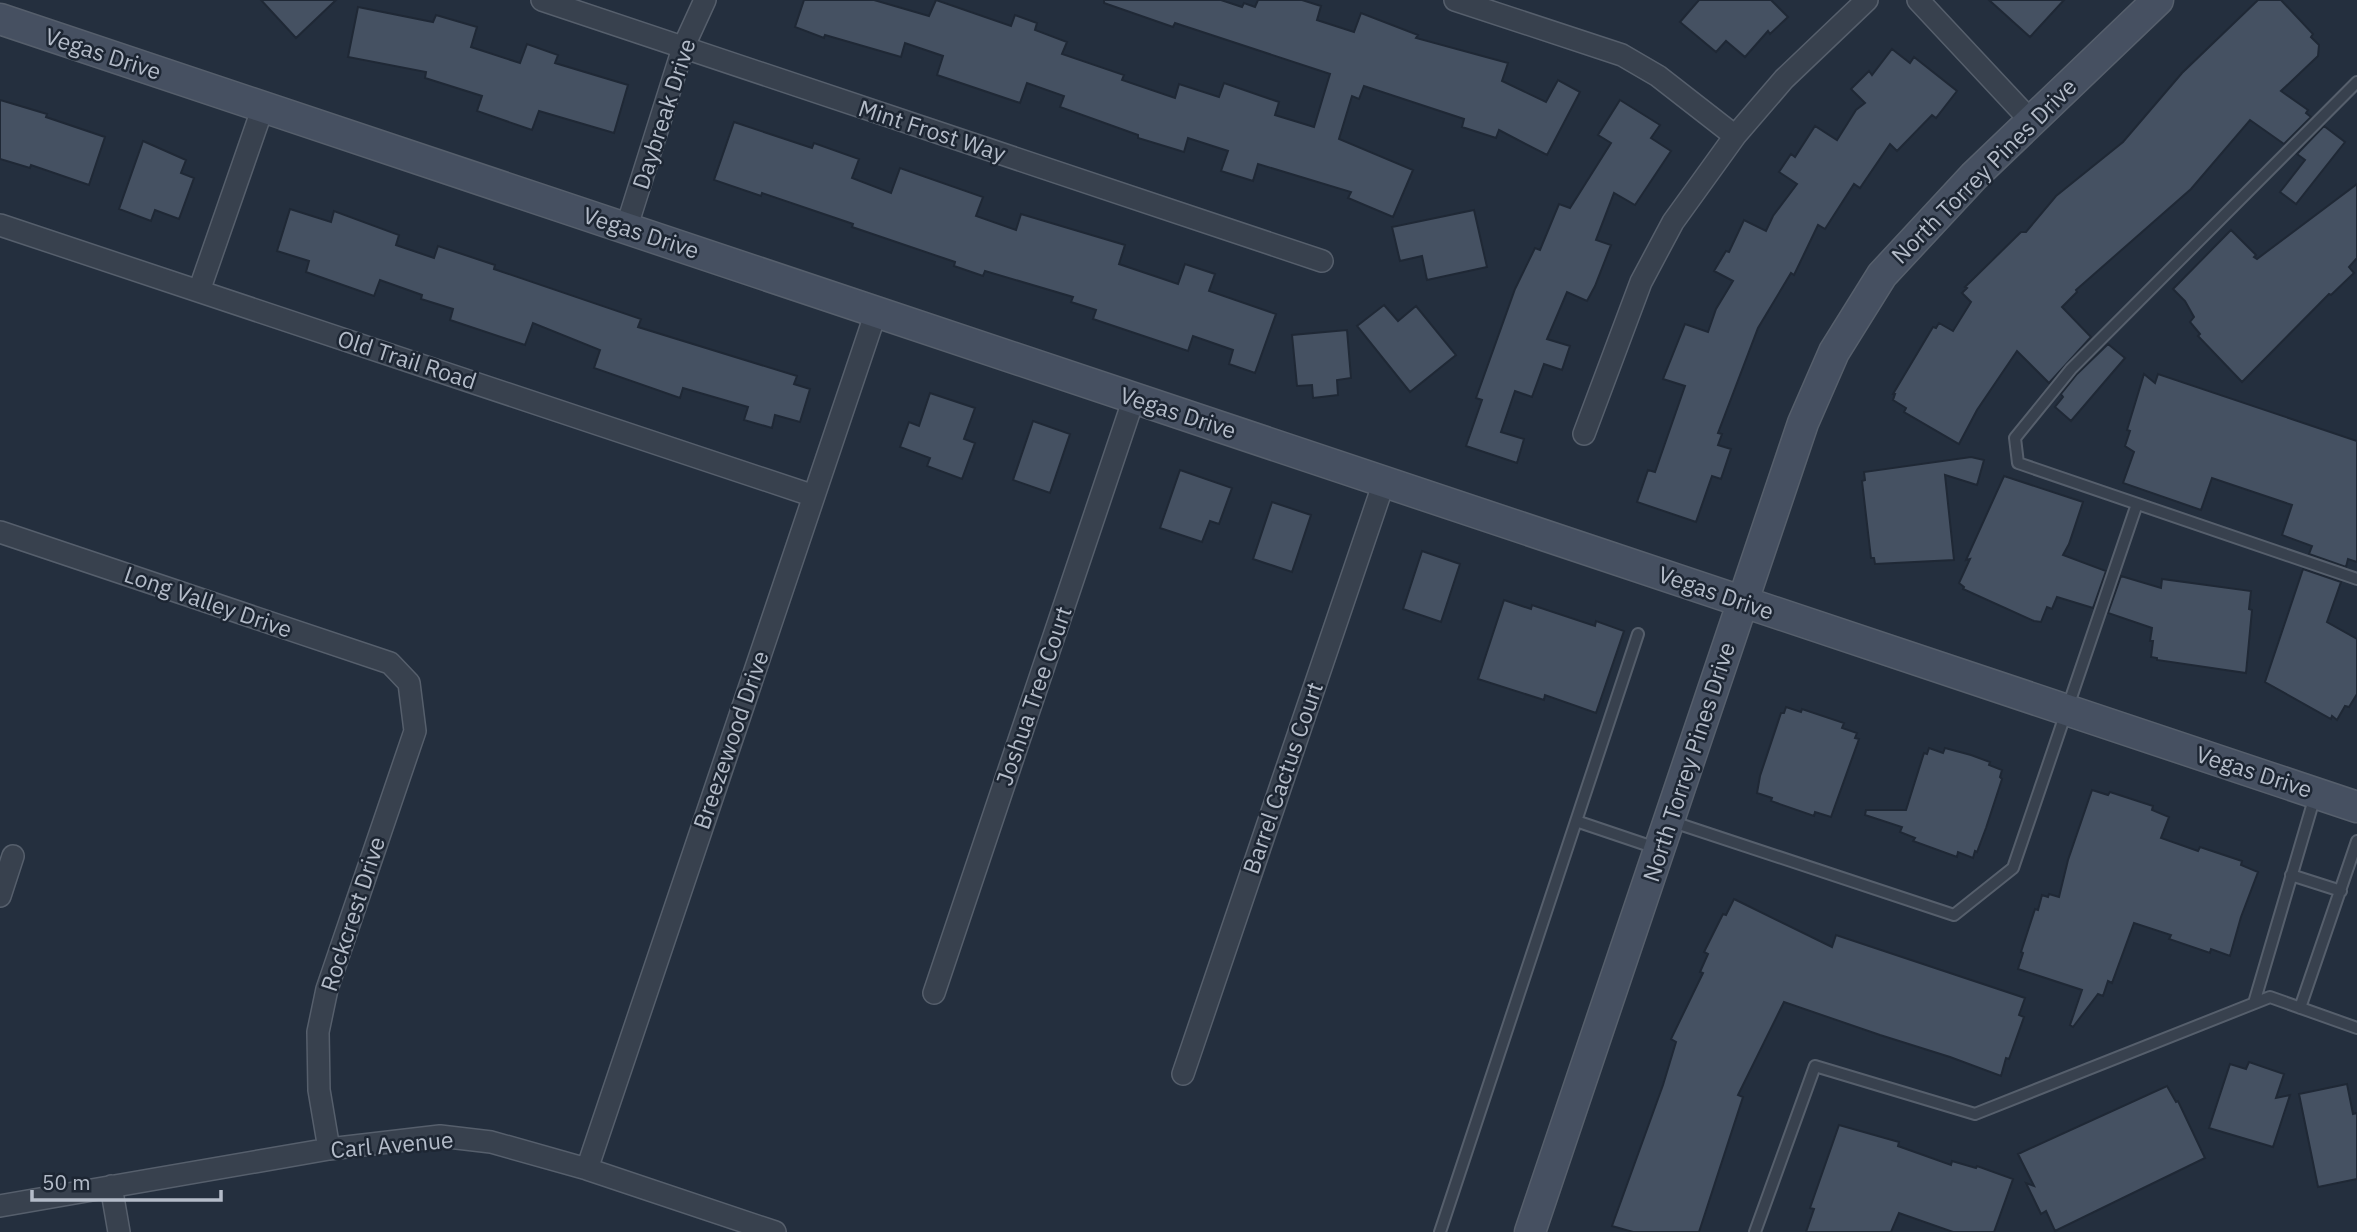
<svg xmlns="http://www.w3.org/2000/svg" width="2357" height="1232" viewBox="0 0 2357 1232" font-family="'IBM Plex Sans',sans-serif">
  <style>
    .building { fill: #455162; stroke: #1f2835; stroke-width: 2 }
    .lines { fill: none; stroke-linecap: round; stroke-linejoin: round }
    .service-casing { stroke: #565f6c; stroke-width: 14 }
    .minor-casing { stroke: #565f6c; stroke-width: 24 }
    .secondary-casing { stroke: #565f6c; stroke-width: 33 }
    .service { stroke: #38414e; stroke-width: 10 }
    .minor { stroke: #38414e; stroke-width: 21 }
    .secondary { stroke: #465061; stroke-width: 30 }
    .labels { text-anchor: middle; stroke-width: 5; stroke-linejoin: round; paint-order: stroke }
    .street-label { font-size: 23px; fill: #b4bcc9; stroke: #1d2633 }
  </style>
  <rect width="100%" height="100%" fill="#242f3e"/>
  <path class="building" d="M 261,0 L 336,0 L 296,38 Z
    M 804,0 L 874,0 L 929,16 L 936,0 L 1011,26 L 1015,15 L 1037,23 L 1035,30 L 1067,42 L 1062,54 L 1124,75 L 1122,80 L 1175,98 L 1179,84 L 1219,97 L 1224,83 L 1279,102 L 1275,115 L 1314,127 L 1330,74 L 1175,23 L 1173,27 L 1104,3 L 1104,0 L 1221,0 L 1242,7 L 1244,3 L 1255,7 L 1258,0 L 1302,0 L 1321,6 L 1317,20 L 1354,32 L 1361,13 L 1418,35 L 1416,38 L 1508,63 L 1502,81 L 1546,102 L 1558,80 L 1580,92 L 1547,155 L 1499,130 L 1496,138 L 1462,127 L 1464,119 L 1364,86 L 1359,99 L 1352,96 L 1339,139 L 1413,170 L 1393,217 L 1348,198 L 1351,192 L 1258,164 L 1253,181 L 1221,171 L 1228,151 L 1188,138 L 1184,152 L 1138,138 L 1138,135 L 1060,107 L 1064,96 L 1027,83 L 1020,103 L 937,75 L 943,56 L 905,43 L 901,57 L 825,35 L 824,38 L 795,27 Z
    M 1699,0 L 1771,0 L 1788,17 L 1770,34 L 1768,31 L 1745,57 L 1726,41 L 1716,52 L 1680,22 Z
    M 1989,0 L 2064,0 L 2030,37 Z
    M 2258,0 L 2281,0 L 2313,34 L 2311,37 L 2319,45 L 2318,56 L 2281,91 L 2308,110 L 2306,113 L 2311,117 L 2284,144 L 2250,120 L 2191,189 L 2076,290 L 2077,292 L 2062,307 L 2091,337 L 2049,383 L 2017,351 L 1977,410 L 1959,444 L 1904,412 L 1906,408 L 1893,400 L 1895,394 L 1893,394 L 1933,327 L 1936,328 L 1939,323 L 1953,331 L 1971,302 L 1962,293 L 1967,288 L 1965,287 L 2021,232 L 2026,232 L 2056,196 L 2123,142 L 2182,73 Z
    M 358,7 L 433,22 L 436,15 L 477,27 L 471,47 L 520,63 L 527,44 L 558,55 L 555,63 L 628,85 L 614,133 L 539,111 L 532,130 L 477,111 L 482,96 L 425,78 L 426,72 L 348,57 Z
    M 1892,49 L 1910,63 L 1914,57 L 1957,91 L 1936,118 L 1932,115 L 1897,151 L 1890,144 L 1860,188 L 1854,184 L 1825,229 L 1818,225 L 1794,275 L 1791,273 L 1758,328 L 1718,433 L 1722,434 L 1718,445 L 1731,449 L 1721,479 L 1712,476 L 1696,522 L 1637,502 L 1648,470 L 1655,472 L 1685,386 L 1663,379 L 1685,324 L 1708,332 L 1716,309 L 1733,281 L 1714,271 L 1726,251 L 1729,252 L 1744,220 L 1766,231 L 1773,216 L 1797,184 L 1779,172 L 1791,154 L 1795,157 L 1815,126 L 1837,140 L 1856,110 L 1865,103 L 1851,89 L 1869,71 L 1872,75 Z
    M 0,100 L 47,114 L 46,117 L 105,137 L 89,185 L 31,165 L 30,168 L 0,159 Z
    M 1620,100 L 1660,125 L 1651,138 L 1671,151 L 1635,205 L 1614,193 L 1596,240 L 1611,245 L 1595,286 L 1587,301 L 1567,292 L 1547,339 L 1570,346 L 1562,370 L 1544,364 L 1532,397 L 1515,391 L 1501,432 L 1524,439 L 1517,463 L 1466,446 L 1482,400 L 1476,398 L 1515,289 L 1535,248 L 1540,250 L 1559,204 L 1570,208 L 1611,143 L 1598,135 Z
    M 734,122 L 812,148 L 814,143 L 859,159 L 852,178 L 891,193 L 900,168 L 983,197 L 976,216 L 1016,230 L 1021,214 L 1125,245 L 1119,264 L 1178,284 L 1185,264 L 1215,274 L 1209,291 L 1276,314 L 1255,373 L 1229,364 L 1233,350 L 1193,336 L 1188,351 L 1093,319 L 1096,310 L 1071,302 L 1073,297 L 985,271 L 983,276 L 954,266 L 955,262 L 852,227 L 853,224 L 762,193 L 761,196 L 714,180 Z
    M 2324,126 L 2345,142 L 2296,204 L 2280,192 L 2305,160 L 2297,154 Z
    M 143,141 L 186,160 L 181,173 L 194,178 L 179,219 L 155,210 L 151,221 L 119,209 Z
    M 2357,184 L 2357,258 L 2349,267 L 2354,273 L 2331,295 L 2329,294 L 2242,382 L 2198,336 L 2200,334 L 2190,322 L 2194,317 L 2185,301 L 2173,289 L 2231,230 L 2256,255 L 2254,257 L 2257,259 Z
    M 290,209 L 331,222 L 334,211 L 399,235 L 396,245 L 434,258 L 438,246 L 495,265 L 494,269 L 641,319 L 638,327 L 797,376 L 794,384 L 810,389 L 800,422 L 775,415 L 772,428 L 744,420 L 748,407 L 683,388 L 680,398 L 594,368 L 600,350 L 533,323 L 525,345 L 450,320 L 453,309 L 421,299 L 422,295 L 380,280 L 374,296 L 306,272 L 309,261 L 277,251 Z
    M 1474,210 L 1487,267 L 1427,280 L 1422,256 L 1400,261 L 1392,227 Z
    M 1384,305 L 1398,321 L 1416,306 L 1456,355 L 1410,392 L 1357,326 Z
    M 1347,330 L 1351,378 L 1337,380 L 1338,395 L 1313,398 L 1312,385 L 1297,386 L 1292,335 Z
    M 2108,344 L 2125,358 L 2071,421 L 2055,407 L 2063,397 L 2061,394 L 2077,374 Z
    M 2144,374 L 2155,383 L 2158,374 L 2357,441 L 2357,562 L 2348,559 L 2346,567 L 2309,554 L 2312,546 L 2282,535 L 2292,505 L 2212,478 L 2201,510 L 2123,483 L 2134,452 L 2125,446 L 2130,431 L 2127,430 Z
    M 930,393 L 975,408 L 964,439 L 975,443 L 962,479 L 927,466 L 930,458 L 900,447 L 909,422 L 919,426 Z
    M 1033,421 L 1070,434 L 1050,493 L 1013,480 Z
    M 1971,457 L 1984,460 L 1977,485 L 1945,475 L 1954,560 L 1875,564 L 1874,558 L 1871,558 L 1862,481 L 1865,480 L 1864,472 Z
    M 1180,470 L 1232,488 L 1219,524 L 1210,521 L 1202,542 L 1160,528 Z
    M 2004,476 L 2083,502 L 2069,544 L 2063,555 L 2106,571 L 2093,608 L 2057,597 L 2052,609 L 2047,607 L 2041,622 L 2034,621 L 1963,589 L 1964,587 L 1959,583 L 1970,559 L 1966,560 Z
    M 1272,502 L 1311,515 L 1292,572 L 1253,559 Z
    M 1422,551 L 1460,564 L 1441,622 L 1403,609 Z
    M 2303,569 L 2341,582 L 2327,622 L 2357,639 L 2357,694 L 2349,707 L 2345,706 L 2337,720 L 2332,716 L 2331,719 L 2265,682 Z
    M 2121,576 L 2161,588 L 2162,579 L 2251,591 L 2249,609 L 2252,610 L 2246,673 L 2157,660 L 2157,658 L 2151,657 L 2153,641 L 2150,641 L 2152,628 L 2108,613 Z
    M 1504,600 L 1531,609 L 1532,605 L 1595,626 L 1596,621 L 1624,631 L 1596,713 L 1545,695 L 1544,700 L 1478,679 Z
    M 1786,707 L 1801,712 L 1802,709 L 1844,723 L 1842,728 L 1857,733 L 1855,738 L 1859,739 L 1831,817 L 1815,812 L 1814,816 L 1771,801 L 1772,798 L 1757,793 L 1760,776 L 1781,713 L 1784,713 Z
    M 1929,748 L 1943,753 L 1945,748 L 1971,755 L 1990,762 L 1989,765 L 2002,770 L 2000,777 L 2002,779 L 1986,828 L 1977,852 L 1975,851 L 1973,858 L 1958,852 L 1957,857 L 1913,841 L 1915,838 L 1900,832 L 1902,827 L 1865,815 L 1866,810 L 1906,810 L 1924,753 L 1927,754 Z
    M 2092,790 L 2108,795 L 2110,792 L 2153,806 L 2152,810 L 2169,817 L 2161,838 L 2198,851 L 2200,847 L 2242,861 L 2241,865 L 2258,872 L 2241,917 L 2230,956 L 2211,949 L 2210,953 L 2169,939 L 2171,935 L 2134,923 L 2112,983 L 2108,981 L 2103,996 L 2098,994 L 2073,1027 L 2070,1025 L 2082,990 L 2018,969 L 2023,953 L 2021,952 L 2035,909 L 2038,910 L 2042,895 L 2048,897 L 2049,894 L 2059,897 L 2068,860 Z
    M 1734,899 L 1832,947 L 1836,935 L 2025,998 L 2019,1015 L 2024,1017 L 2009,1059 L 2006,1058 L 2001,1076 L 1950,1057 L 1880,1035 L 1784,1002 L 1738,1095 L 1743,1097 L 1699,1232 L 1633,1232 L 1612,1226 L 1663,1085 L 1676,1042 L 1671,1039 L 1703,973 L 1700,972 L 1708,954 L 1704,952 L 1723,914 L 1726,915 Z
    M 2249,1062 L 2284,1074 L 2276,1098 L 2290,1095 L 2273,1147 L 2209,1128 L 2230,1064 L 2246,1069 Z
    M 2347,1084 L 2353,1114 L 2357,1113 L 2357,1179 L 2318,1187 L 2299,1094 Z
    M 2167,1086 L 2176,1102 L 2178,1101 L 2205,1158 L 2055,1231 L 2046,1211 L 2041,1214 L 2026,1183 L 2034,1186 L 2018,1154 Z
    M 1839,1125 L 1899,1142 L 1898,1146 L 1951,1165 L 1952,1161 L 1976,1168 L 1977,1166 L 2013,1179 L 1994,1232 L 1953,1232 L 1899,1213 L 1891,1232 L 1806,1232 L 1814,1209 L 1810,1208 Z"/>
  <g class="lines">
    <g class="service-casing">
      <path id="service" d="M 2357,82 L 2071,369 L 2015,438 L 2018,463 L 2357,579
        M 1576,821 L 1656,848
        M 1670,821 L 1954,915 L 2013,868 L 2137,504
        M 2291,875 L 2341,891
        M 2254,1003 L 2315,796
        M 2300,1008 L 2357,841
        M 1440,1232 L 1638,634
        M 1755,1232 L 1815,1066 L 1975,1114 L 2270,997 L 2357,1028"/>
    </g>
    <g class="minor-casing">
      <path id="minor" d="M 542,0 L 1322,261
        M 1455,0 L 1622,55 L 1658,76 L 1735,136
        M 1918,0 L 2032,122
        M 0,225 L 814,496
        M 626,229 L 683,48 L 705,0
        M 199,291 L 263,107
        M 1584,434 L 1641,282 L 1673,222 L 1735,136 L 1784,79 L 1867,0
        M 0,532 L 390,663 L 409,683 L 415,731 L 327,989 L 318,1032 L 319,1090 L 329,1149
        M 0,896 L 13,856
        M 934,993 L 1134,398
        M 1183,1074 L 1384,482
        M 587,1169 L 876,312
        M 111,1186 L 119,1232
        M 0,1206 L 329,1149 L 440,1136 L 491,1142 L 587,1169 L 775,1232"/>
    </g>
    <g class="secondary-casing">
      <path id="secondary" d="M 0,19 L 2357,807
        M 1530,1232 L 1803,423 L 1834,352 L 1882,275 L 1974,176 L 2158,0"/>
    </g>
    <use href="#service" class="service"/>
    <use href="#minor" class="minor"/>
    <use href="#secondary" class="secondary"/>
  </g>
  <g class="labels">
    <g class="street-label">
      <text transform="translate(103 54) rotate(18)" y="8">Vegas Drive</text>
      <text transform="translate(664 114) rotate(-72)" y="8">Daybreak Drive</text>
      <text transform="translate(932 131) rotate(18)" y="8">Mint Frost Way</text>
      <text transform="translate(1984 171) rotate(-45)" y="8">North Torrey Pines Drive</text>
      <text transform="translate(641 233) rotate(18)" y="8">Vegas Drive</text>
      <text transform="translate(407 360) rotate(18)" y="8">Old Trail Road</text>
      <text transform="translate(1178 413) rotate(18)" y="8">Vegas Drive</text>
      <text transform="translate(1716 593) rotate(19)" y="8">Vegas Drive</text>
      <text transform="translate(208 602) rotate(19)" y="8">Long Valley Drive</text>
      <text transform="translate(1034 696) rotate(-71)" y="8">Joshua Tree Court</text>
      <text transform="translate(731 740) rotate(-71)" y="8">Breezewood Drive</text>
      <text transform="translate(1689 762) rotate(-72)" y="8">North Torrey Pines Drive</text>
      <text transform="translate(2254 772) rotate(18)" y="8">Vegas Drive</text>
      <text transform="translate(1283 778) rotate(-71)" y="8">Barrel Cactus Court</text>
      <text transform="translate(353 914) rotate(-72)" y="8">Rockcrest Drive</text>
      <text transform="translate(392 1145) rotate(-5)" y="8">Carl Avenue</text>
    </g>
  </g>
  <path d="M32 1190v10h189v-10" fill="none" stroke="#b4bcc9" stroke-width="3.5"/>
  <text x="42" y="1190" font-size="21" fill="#b4bcc9" stroke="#1d2633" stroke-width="5" paint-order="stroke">50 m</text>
</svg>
